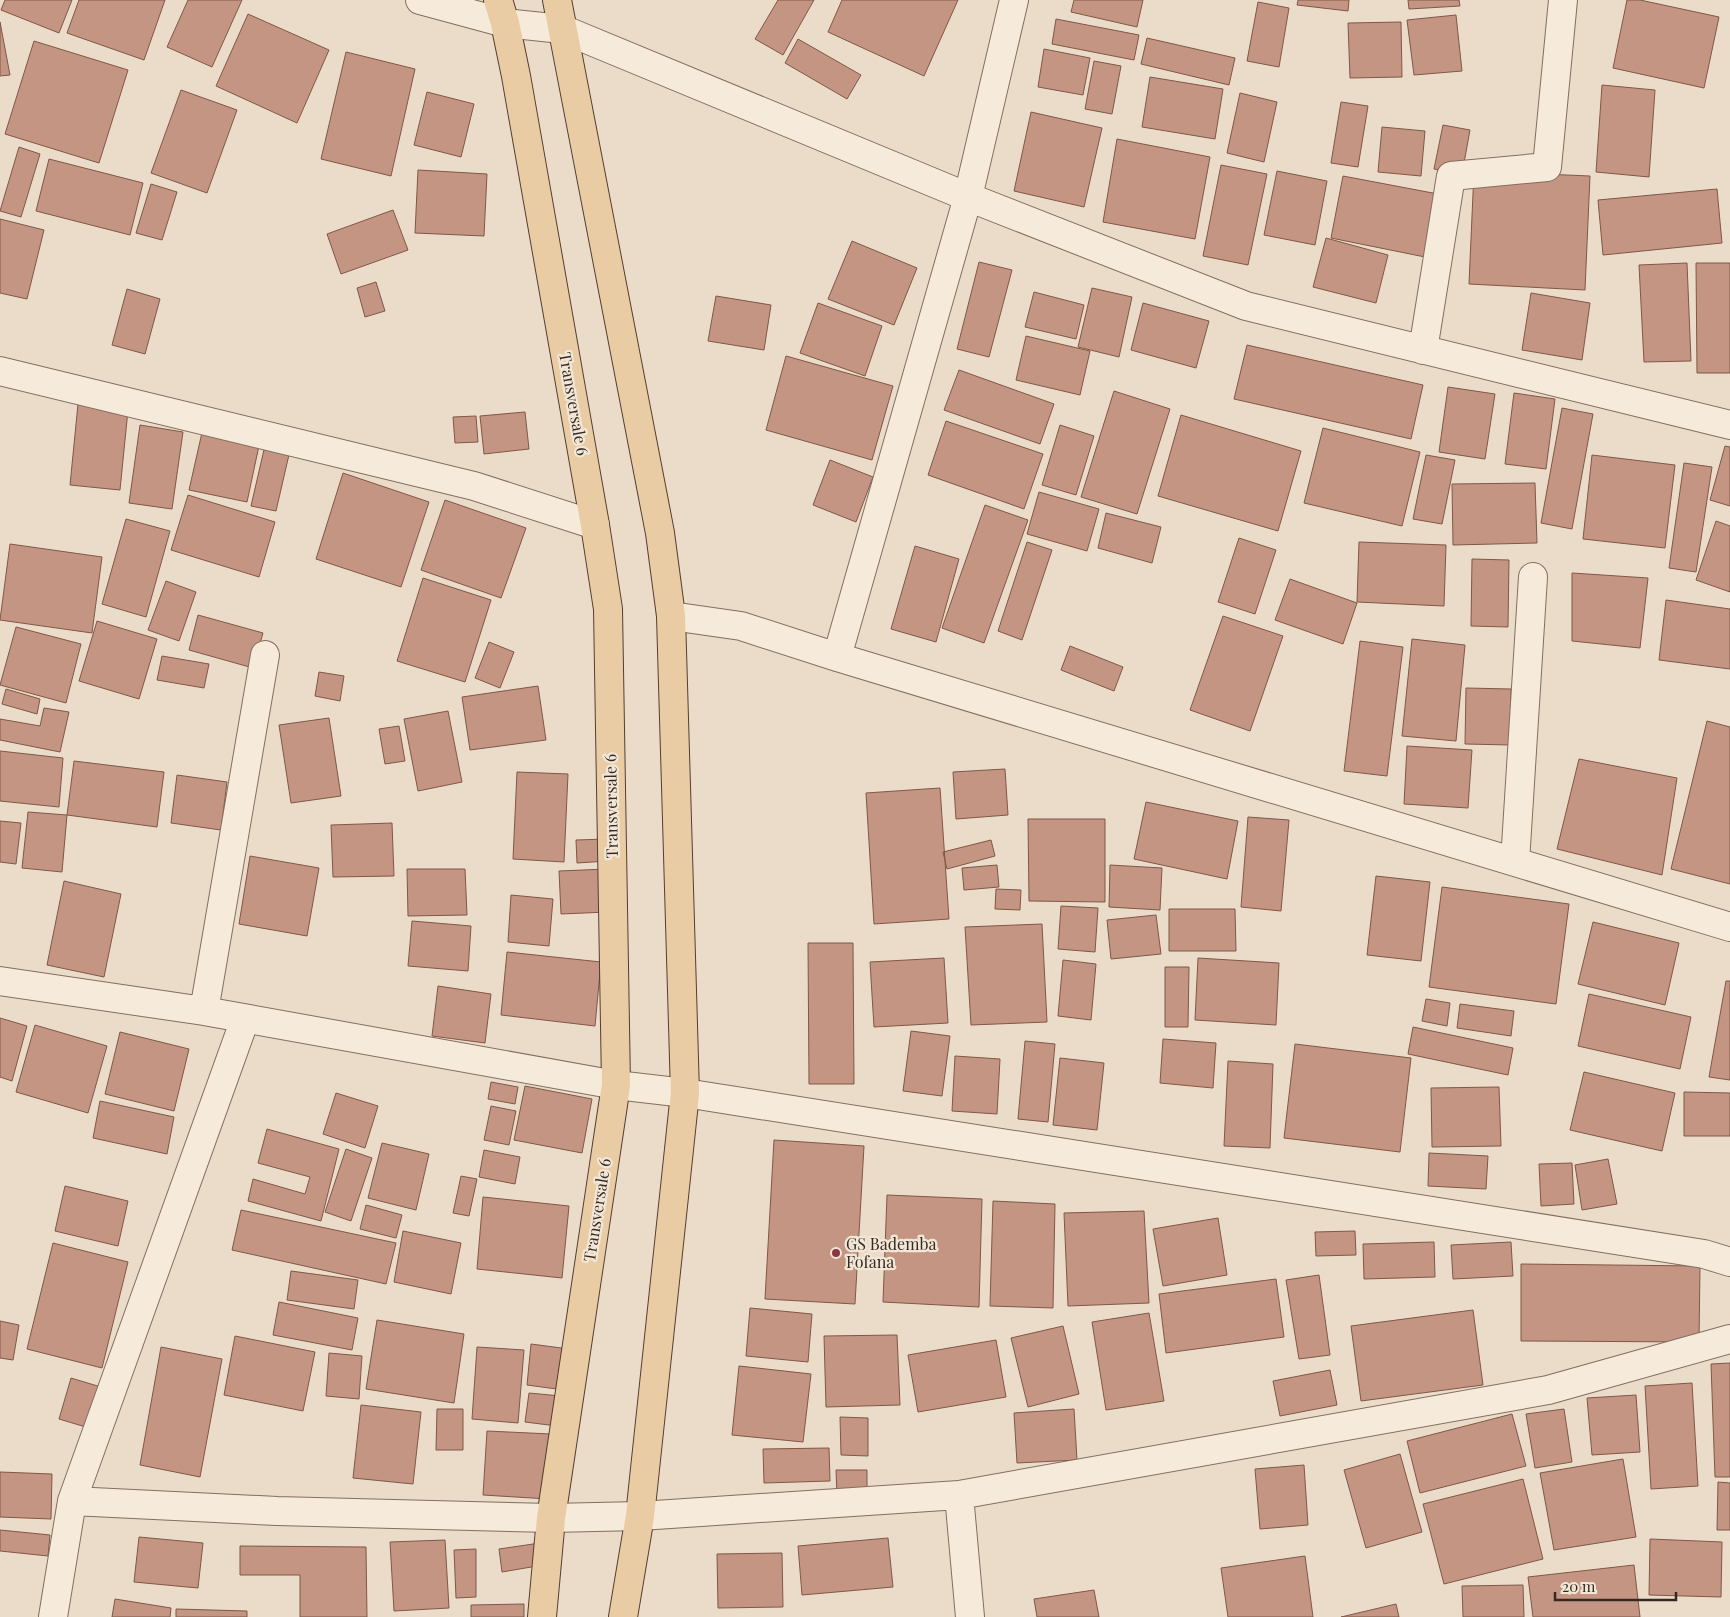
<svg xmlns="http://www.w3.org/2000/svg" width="1730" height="1617" viewBox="0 0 1730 1617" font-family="'Playfair Display',serif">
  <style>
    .building { fill: #c49582; stroke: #815747 }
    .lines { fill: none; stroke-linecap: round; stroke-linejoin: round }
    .minor-casing { stroke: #846e5f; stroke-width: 30 }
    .major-casing { stroke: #533e32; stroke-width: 30 }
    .minor { stroke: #f6eadb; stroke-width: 28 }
    .major { stroke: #e9cba4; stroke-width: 28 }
    .poi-dot { fill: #8d3540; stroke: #f2e7d7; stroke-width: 2 }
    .labels { text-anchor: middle; stroke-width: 4.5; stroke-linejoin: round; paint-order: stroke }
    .street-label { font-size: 16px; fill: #362921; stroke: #f2e7d7 }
    .poi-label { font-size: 16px; fill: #362921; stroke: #f2e7d7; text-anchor: start }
  </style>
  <rect width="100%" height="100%" fill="#eadcc8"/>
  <path class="building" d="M 5,0 L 72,0 L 59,33 L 1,10 Z
    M 79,0 L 165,0 L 144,60 L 67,33 Z
    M 188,0 L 242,0 L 212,67 L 167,47 Z
    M 778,0 L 814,0 L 783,55 L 755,39 Z
    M 842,0 L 958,0 L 924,76 L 828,32 Z
    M 1074,0 L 1143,0 L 1137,27 L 1071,12 Z
    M 1298,0 L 1349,0 L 1348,11 L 1297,5 Z
    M 1408,0 L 1459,0 L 1460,6 L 1409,9 Z
    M 1627,0 L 1640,0 L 1719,17 L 1704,88 L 1613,68 Z
    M 1258,2 L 1289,8 L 1279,67 L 1247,61 Z
    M 248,14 L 329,50 L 297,123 L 216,86 Z
    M 1456,15 L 1462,71 L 1414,75 L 1407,20 Z
    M 1056,19 L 1139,35 L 1134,60 L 1052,44 Z
    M 0,22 L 10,75 L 0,76 Z
    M 1401,22 L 1402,77 L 1350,78 L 1348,23 Z
    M 1147,38 L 1235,58 L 1229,85 L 1141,64 Z
    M 798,39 L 861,75 L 847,99 L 785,63 Z
    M 34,41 L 128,70 L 99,163 L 5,134 Z
    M 1044,49 L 1090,58 L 1083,95 L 1038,87 Z
    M 346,52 L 415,69 L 391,176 L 321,159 Z
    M 1094,61 L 1121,66 L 1112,114 L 1085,109 Z
    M 1150,77 L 1223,89 L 1215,139 L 1142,127 Z
    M 1602,85 L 1655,90 L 1649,177 L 1596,172 Z
    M 181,90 L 237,110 L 207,193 L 151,173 Z
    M 427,92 L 474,104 L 461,157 L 414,145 Z
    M 1240,93 L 1277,102 L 1264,162 L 1227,153 Z
    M 1341,102 L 1368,106 L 1358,167 L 1331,163 Z
    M 1031,112 L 1102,128 L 1084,207 L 1014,191 Z
    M 1443,125 L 1470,130 L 1462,174 L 1434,169 Z
    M 1382,127 L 1425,131 L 1421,176 L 1378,172 Z
    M 1117,139 L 1210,157 L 1195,239 L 1103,222 Z
    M 19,147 L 40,154 L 21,217 L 0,211 Z
    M 49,159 L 143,183 L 130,235 L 36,211 Z
    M 1221,165 L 1267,174 L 1248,265 L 1203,256 Z
    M 418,170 L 487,174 L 484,236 L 415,233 Z
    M 1277,171 L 1327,181 L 1315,245 L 1264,235 Z
    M 1474,171 L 1590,176 L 1585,290 L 1469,284 Z
    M 1343,176 L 1438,194 L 1425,257 L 1331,238 Z
    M 151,184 L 177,192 L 162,240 L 136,233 Z
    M 1717,189 L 1722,243 L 1603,255 L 1598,200 Z
    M 393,210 L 408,250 L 341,274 L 327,234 Z
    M 0,219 L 44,230 L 27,299 L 0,293 Z
    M 1326,238 L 1388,255 L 1376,303 L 1313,287 Z
    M 852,241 L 917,268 L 894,325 L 828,299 Z
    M 979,262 L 1012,270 L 989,357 L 957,349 Z
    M 1687,263 L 1691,361 L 1644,362 L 1639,265 Z
    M 1696,263 L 1730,263 L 1730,373 L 1697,373 Z
    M 376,282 L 385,311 L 365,317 L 357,288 Z
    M 1092,288 L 1132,297 L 1119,357 L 1078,347 Z
    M 127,289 L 160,299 L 145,354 L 112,345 Z
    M 1034,292 L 1084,305 L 1076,339 L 1025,327 Z
    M 1531,293 L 1590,303 L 1582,360 L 1522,350 Z
    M 716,296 L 771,305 L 764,350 L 708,341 Z
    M 818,303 L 882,326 L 865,376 L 800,353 Z
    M 1143,303 L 1209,321 L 1196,368 L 1131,350 Z
    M 1026,336 L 1090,351 L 1080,395 L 1016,380 Z
    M 1247,345 L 1423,385 L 1411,439 L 1234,399 Z
    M 786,356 L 893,386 L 872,460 L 766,430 Z
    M 959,370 L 1054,404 L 1040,444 L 944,410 Z
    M 1448,387 L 1495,394 L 1485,459 L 1439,452 Z
    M 1114,391 L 1170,409 L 1137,514 L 1081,497 Z
    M 1514,393 L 1555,399 L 1546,469 L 1505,464 Z
    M 78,404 L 128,410 L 120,490 L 70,485 Z
    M 1562,408 L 1593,414 L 1572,529 L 1541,523 Z
    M 525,412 L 529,449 L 484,454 L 480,416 Z
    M 1181,415 L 1301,451 L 1278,531 L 1158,496 Z
    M 476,416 L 478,442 L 455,443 L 453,417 Z
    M 946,421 L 1043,454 L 1024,509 L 928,475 Z
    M 140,425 L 183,432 L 172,509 L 129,503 Z
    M 1060,425 L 1094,436 L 1076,495 L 1042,485 Z
    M 203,428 L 260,441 L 247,502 L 189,490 Z
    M 1323,428 L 1420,452 L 1402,526 L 1304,503 Z
    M 266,441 L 291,446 L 276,511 L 251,506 Z
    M 1725,446 L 1730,447 L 1730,506 L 1710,500 Z
    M 1426,455 L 1455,460 L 1442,524 L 1413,519 Z
    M 1592,455 L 1675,465 L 1665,548 L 1583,539 Z
    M 830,460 L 873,477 L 856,522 L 813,505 Z
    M 1684,463 L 1712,467 L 1696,572 L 1669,568 Z
    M 343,473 L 429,502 L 401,587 L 316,559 Z
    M 1535,483 L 1537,543 L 1453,545 L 1452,484 Z
    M 1039,492 L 1099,509 L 1087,551 L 1027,534 Z
    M 188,495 L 275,522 L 259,577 L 171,550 Z
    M 445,500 L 526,528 L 501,598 L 421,570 Z
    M 985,505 L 1028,520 L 984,643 L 942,628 Z
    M 1106,513 L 1161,527 L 1152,563 L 1098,548 Z
    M 126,519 L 170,531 L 146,617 L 102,604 Z
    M 1716,521 L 1730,526 L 1730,592 L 1696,580 Z
    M 1239,538 L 1276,550 L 1255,614 L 1218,602 Z
    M 1027,542 L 1052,550 L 1022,640 L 998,631 Z
    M 1359,542 L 1446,545 L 1444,606 L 1357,602 Z
    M 10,544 L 102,557 L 92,633 L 0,620 Z
    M 915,546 L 959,559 L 936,642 L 891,629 Z
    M 1472,559 L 1509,560 L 1508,627 L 1471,626 Z
    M 1572,573 L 1648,578 L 1640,648 L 1572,641 Z
    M 423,578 L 491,600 L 465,682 L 397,661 Z
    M 1290,579 L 1357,603 L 1343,644 L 1275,620 Z
    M 166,581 L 196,592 L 179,641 L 148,630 Z
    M 1666,600 L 1730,609 L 1730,669 L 1659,660 Z
    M 198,615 L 263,633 L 253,668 L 189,650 Z
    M 1223,616 L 1283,636 L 1250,731 L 1190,710 Z
    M 97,621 L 157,639 L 139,699 L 79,681 Z
    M 16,627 L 81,644 L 66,703 L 0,685 Z
    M 1412,639 L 1465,645 L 1456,741 L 1402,736 Z
    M 1360,641 L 1403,647 L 1387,776 L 1344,771 Z
    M 489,642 L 514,652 L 500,688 L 475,678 Z
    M 1070,646 L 1123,667 L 1114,691 L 1061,670 Z
    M 162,656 L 209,664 L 204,688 L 157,680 Z
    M 319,672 L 344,676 L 340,701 L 315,696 Z
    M 538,686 L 546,740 L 470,750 L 462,697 Z
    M 1466,688 L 1511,689 L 1511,745 L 1465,744 Z
    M 6,689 L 40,699 L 37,714 L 2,704 Z
    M 44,708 L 69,712 L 60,752 L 0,740 L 0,719 L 40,726 Z
    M 448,711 L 462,782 L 418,791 L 404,719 Z
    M 329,718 L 341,796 L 291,803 L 279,725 Z
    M 1707,721 L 1730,727 L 1730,884 L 1671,869 Z
    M 399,726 L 405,761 L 385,764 L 379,729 Z
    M 1407,746 L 1472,750 L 1468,808 L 1404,804 Z
    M 0,751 L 63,758 L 59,807 L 0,801 Z
    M 1579,759 L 1677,778 L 1662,875 L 1557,849 Z
    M 74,761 L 164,772 L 157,827 L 67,815 Z
    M 1005,769 L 1008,815 L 956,819 L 953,772 Z
    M 517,772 L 568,774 L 564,862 L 513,859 Z
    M 177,775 L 227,782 L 221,830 L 171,823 Z
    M 940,788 L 949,919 L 874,924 L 866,793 Z
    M 1146,802 L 1238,821 L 1227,879 L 1134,859 Z
    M 28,812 L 67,815 L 62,872 L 22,868 Z
    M 1248,817 L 1289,820 L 1281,911 L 1241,907 Z
    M 1028,819 L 1105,819 L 1105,902 L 1029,901 Z
    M 0,821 L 21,823 L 16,864 L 0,862 Z
    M 392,823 L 394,876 L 333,877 L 331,825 Z
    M 606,839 L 608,861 L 577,863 L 576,840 Z
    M 991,840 L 995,856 L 947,869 L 943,852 Z
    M 250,856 L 319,868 L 307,936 L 239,924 Z
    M 997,865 L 999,887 L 964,890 L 962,868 Z
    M 1110,865 L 1162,868 L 1160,910 L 1109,907 Z
    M 407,869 L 465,869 L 467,915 L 408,916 Z
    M 607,869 L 608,912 L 561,914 L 559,871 Z
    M 1376,876 L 1430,882 L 1421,961 L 1367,955 Z
    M 64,881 L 121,894 L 104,977 L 47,965 Z
    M 1442,887 L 1569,904 L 1556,1004 L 1429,987 Z
    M 996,889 L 1021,890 L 1020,910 L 995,909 Z
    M 511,895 L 553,899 L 549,946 L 508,942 Z
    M 1061,906 L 1098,908 L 1095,952 L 1058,949 Z
    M 1169,909 L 1235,909 L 1236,951 L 1169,951 Z
    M 1156,915 L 1161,954 L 1111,959 L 1107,920 Z
    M 412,921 L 471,926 L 468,971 L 408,966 Z
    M 1593,922 L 1679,943 L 1665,1005 L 1578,984 Z
    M 1042,924 L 1047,1022 L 971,1025 L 965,927 Z
    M 808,943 L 853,943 L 854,1084 L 809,1084 Z
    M 507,952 L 601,962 L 595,1026 L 501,1015 Z
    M 944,958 L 948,1023 L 874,1027 L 870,962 Z
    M 1198,958 L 1279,963 L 1276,1025 L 1195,1020 Z
    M 1063,960 L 1096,964 L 1091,1020 L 1058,1016 Z
    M 1165,967 L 1189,967 L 1188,1027 L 1165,1027 Z
    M 1726,981 L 1730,981 L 1730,1080 L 1709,1077 Z
    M 438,986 L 491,994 L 485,1043 L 432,1036 Z
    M 1589,994 L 1691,1017 L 1680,1069 L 1578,1046 Z
    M 1426,999 L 1450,1003 L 1447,1026 L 1422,1021 Z
    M 1460,1004 L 1514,1011 L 1511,1036 L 1457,1028 Z
    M 0,1018 L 27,1026 L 12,1081 L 0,1077 Z
    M 35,1025 L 107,1046 L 88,1113 L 16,1092 Z
    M 1413,1027 L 1513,1048 L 1508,1075 L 1408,1054 Z
    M 911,1031 L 950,1036 L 942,1096 L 903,1091 Z
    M 120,1032 L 189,1049 L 174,1111 L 105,1094 Z
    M 1163,1039 L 1216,1043 L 1213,1088 L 1160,1083 Z
    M 1025,1041 L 1055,1044 L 1048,1122 L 1018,1119 Z
    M 1295,1044 L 1411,1058 L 1400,1152 L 1284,1138 Z
    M 955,1056 L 1000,1059 L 997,1114 L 952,1111 Z
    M 1060,1058 L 1104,1063 L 1097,1130 L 1053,1125 Z
    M 1228,1061 L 1273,1064 L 1270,1148 L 1224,1146 Z
    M 1584,1072 L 1675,1093 L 1662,1151 L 1570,1130 Z
    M 491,1082 L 518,1087 L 515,1104 L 488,1099 Z
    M 525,1086 L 592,1099 L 582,1153 L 514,1140 Z
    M 1499,1087 L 1501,1146 L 1432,1147 L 1431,1088 Z
    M 1684,1092 L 1730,1093 L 1730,1136 L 1684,1136 Z
    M 336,1093 L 378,1106 L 365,1148 L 323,1134 Z
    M 100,1101 L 174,1117 L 167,1154 L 93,1138 Z
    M 491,1106 L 516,1111 L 509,1145 L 484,1140 Z
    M 267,1129 L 339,1149 L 321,1221 L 248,1201 L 253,1179 L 305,1194 L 310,1177 L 258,1163 Z
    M 774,1140 L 864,1146 L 855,1304 L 765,1299 Z
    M 382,1143 L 429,1154 L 416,1210 L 368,1198 Z
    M 346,1149 L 372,1158 L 351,1221 L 325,1212 Z
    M 484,1150 L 520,1157 L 515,1184 L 479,1177 Z
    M 1429,1153 L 1488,1156 L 1486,1189 L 1428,1186 Z
    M 1608,1159 L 1617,1204 L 1582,1210 L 1575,1165 Z
    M 1572,1163 L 1574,1204 L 1541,1206 L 1539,1164 Z
    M 461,1176 L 477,1179 L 469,1216 L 453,1213 Z
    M 65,1186 L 128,1201 L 118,1246 L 55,1231 Z
    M 887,1195 L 982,1199 L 979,1307 L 883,1302 Z
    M 483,1197 L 569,1206 L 562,1278 L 477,1269 Z
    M 993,1201 L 1055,1204 L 1053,1308 L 990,1306 Z
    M 366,1205 L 402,1215 L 396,1238 L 360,1229 Z
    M 241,1210 L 396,1243 L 386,1284 L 232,1250 Z
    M 1144,1211 L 1149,1303 L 1068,1306 L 1064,1213 Z
    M 1218,1218 L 1227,1275 L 1163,1286 L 1153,1229 Z
    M 403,1231 L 461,1243 L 451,1294 L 394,1282 Z
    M 1355,1231 L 1356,1255 L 1316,1256 L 1315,1232 Z
    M 1434,1242 L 1435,1277 L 1364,1279 L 1363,1244 Z
    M 1511,1242 L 1513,1276 L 1453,1279 L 1451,1245 Z
    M 53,1243 L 128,1262 L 102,1368 L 27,1349 Z
    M 1521,1264 L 1700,1266 L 1699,1342 L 1521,1341 Z
    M 291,1271 L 358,1280 L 354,1309 L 287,1300 Z
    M 1319,1275 L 1330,1355 L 1299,1359 L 1286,1280 Z
    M 1276,1279 L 1284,1337 L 1166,1353 L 1159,1294 Z
    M 279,1302 L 358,1318 L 352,1350 L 273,1335 Z
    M 750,1308 L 812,1314 L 808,1362 L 746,1356 Z
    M 1473,1310 L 1483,1385 L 1361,1401 L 1351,1326 Z
    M 1149,1313 L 1164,1401 L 1106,1410 L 1092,1322 Z
    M 377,1320 L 464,1334 L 454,1403 L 366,1389 Z
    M 0,1321 L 19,1325 L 13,1360 L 0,1358 Z
    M 1063,1326 L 1079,1394 L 1028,1407 L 1011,1338 Z
    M 897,1335 L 900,1405 L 826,1407 L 824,1336 Z
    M 235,1336 L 315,1352 L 303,1411 L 224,1395 Z
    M 996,1340 L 1006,1397 L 918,1412 L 908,1355 Z
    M 531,1344 L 569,1349 L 564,1390 L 527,1385 Z
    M 161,1347 L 222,1359 L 200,1477 L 140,1465 Z
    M 477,1347 L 524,1350 L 518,1423 L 472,1419 Z
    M 329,1353 L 362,1356 L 359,1399 L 326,1396 Z
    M 1730,1363 L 1730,1477 L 1715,1477 L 1711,1364 Z
    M 739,1366 L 811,1374 L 803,1442 L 732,1435 Z
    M 1330,1370 L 1337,1405 L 1280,1416 L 1273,1381 Z
    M 71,1378 L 101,1387 L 89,1428 L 59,1419 Z
    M 1692,1383 L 1698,1486 L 1651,1489 L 1645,1386 Z
    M 529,1393 L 561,1396 L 557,1426 L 525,1422 Z
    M 1636,1395 L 1640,1452 L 1592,1455 L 1587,1398 Z
    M 361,1405 L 421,1412 L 413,1484 L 353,1478 Z
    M 437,1409 L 463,1409 L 463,1450 L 436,1450 Z
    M 1074,1409 L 1077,1460 L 1017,1463 L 1014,1413 Z
    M 1564,1409 L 1572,1462 L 1535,1468 L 1526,1414 Z
    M 1512,1414 L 1526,1466 L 1420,1493 L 1407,1441 Z
    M 840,1417 L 868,1418 L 868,1456 L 841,1455 Z
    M 487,1431 L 551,1434 L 548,1499 L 483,1495 Z
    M 829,1448 L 830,1481 L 764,1483 L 763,1449 Z
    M 1400,1454 L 1422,1532 L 1366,1548 L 1344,1470 Z
    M 1623,1459 L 1636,1537 L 1554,1550 L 1540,1473 Z
    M 1304,1465 L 1308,1525 L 1260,1529 L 1255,1469 Z
    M 836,1470 L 867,1470 L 867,1495 L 837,1496 Z
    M 0,1472 L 52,1474 L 51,1519 L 0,1517 Z
    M 1523,1479 L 1543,1559 L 1444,1584 L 1423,1504 Z
    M 1718,1482 L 1730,1483 L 1730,1530 L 1717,1530 Z
    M 0,1530 L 50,1535 L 48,1556 L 0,1551 Z
    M 139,1537 L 203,1543 L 198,1588 L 134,1582 Z
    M 888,1538 L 893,1587 L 802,1595 L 798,1546 Z
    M 1650,1539 L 1722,1542 L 1721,1597 L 1649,1595 Z
    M 445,1540 L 449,1608 L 394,1611 L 390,1542 Z
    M 540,1543 L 543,1565 L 502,1572 L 499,1549 Z
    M 240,1546 L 366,1547 L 367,1617 L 300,1617 L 300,1575 L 240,1575 Z
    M 476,1549 L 476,1597 L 456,1598 L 454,1550 Z
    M 782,1553 L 783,1607 L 718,1608 L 717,1554 Z
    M 1305,1556 L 1313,1617 L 1228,1617 L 1221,1568 Z
    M 1634,1565 L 1640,1617 L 1533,1617 L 1528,1577 Z
    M 1523,1585 L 1524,1617 L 1463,1617 L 1462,1586 Z
    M 1094,1590 L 1099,1617 L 1037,1617 L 1034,1599 Z
    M 115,1599 L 171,1608 L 170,1617 L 112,1617 Z
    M 524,1604 L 524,1617 L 471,1617 L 471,1605 Z
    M 1396,1604 L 1399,1617 L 1341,1617 Z
    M 176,1609 L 247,1611 L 247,1617 L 176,1617 Z"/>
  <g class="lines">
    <g class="minor-casing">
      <path id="minor" d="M 420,0 L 505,23 L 562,29 L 968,197 L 1246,306 L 1730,425
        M 1423,350 L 1451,176 L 1547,167 L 1563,0
        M 0,371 L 474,486 L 595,525
        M 671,616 L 741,626 L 837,657 L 1730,927
        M 837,657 L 968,197 L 1014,0
        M 1515,862 L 1533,577
        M 0,981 L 204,1011 L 616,1085 L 685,1093 L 1704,1254 L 1730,1262
        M 204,1011 L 265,655
        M 959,1495 L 970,1617
        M 72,1501 L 277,1511 L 551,1518 L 640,1516 L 959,1495 L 1548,1390 L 1730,1339
        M 53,1617 L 72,1501 L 245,1019"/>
    </g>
    <g class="major-casing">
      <path id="major" d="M 498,0 L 505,23 L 516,76 L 595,525 L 608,609 L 616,1085 L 551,1518 L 542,1617
        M 557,0 L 660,533 L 671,616 L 685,1093 L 640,1516 L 623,1617"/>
    </g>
    <use href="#minor" class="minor"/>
    <use href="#major" class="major"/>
  </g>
  <circle class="poi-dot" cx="836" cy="1253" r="5"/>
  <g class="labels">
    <g class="street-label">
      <text transform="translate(574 404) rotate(80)" y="6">Transversale 6</text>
      <text transform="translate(611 806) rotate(-91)" y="6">Transversale 6</text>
      <text transform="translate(597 1210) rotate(-81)" y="6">Transversale 6</text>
    </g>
    <g class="poi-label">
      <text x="846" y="1250">GS Bademba<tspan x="846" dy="18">Fofana</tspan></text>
    </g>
  </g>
  <path d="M1555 1592v8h121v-8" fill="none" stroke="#362921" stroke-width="2.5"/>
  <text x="1562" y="1592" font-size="15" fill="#362921" stroke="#f2e7d7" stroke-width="4" paint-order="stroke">20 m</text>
</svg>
